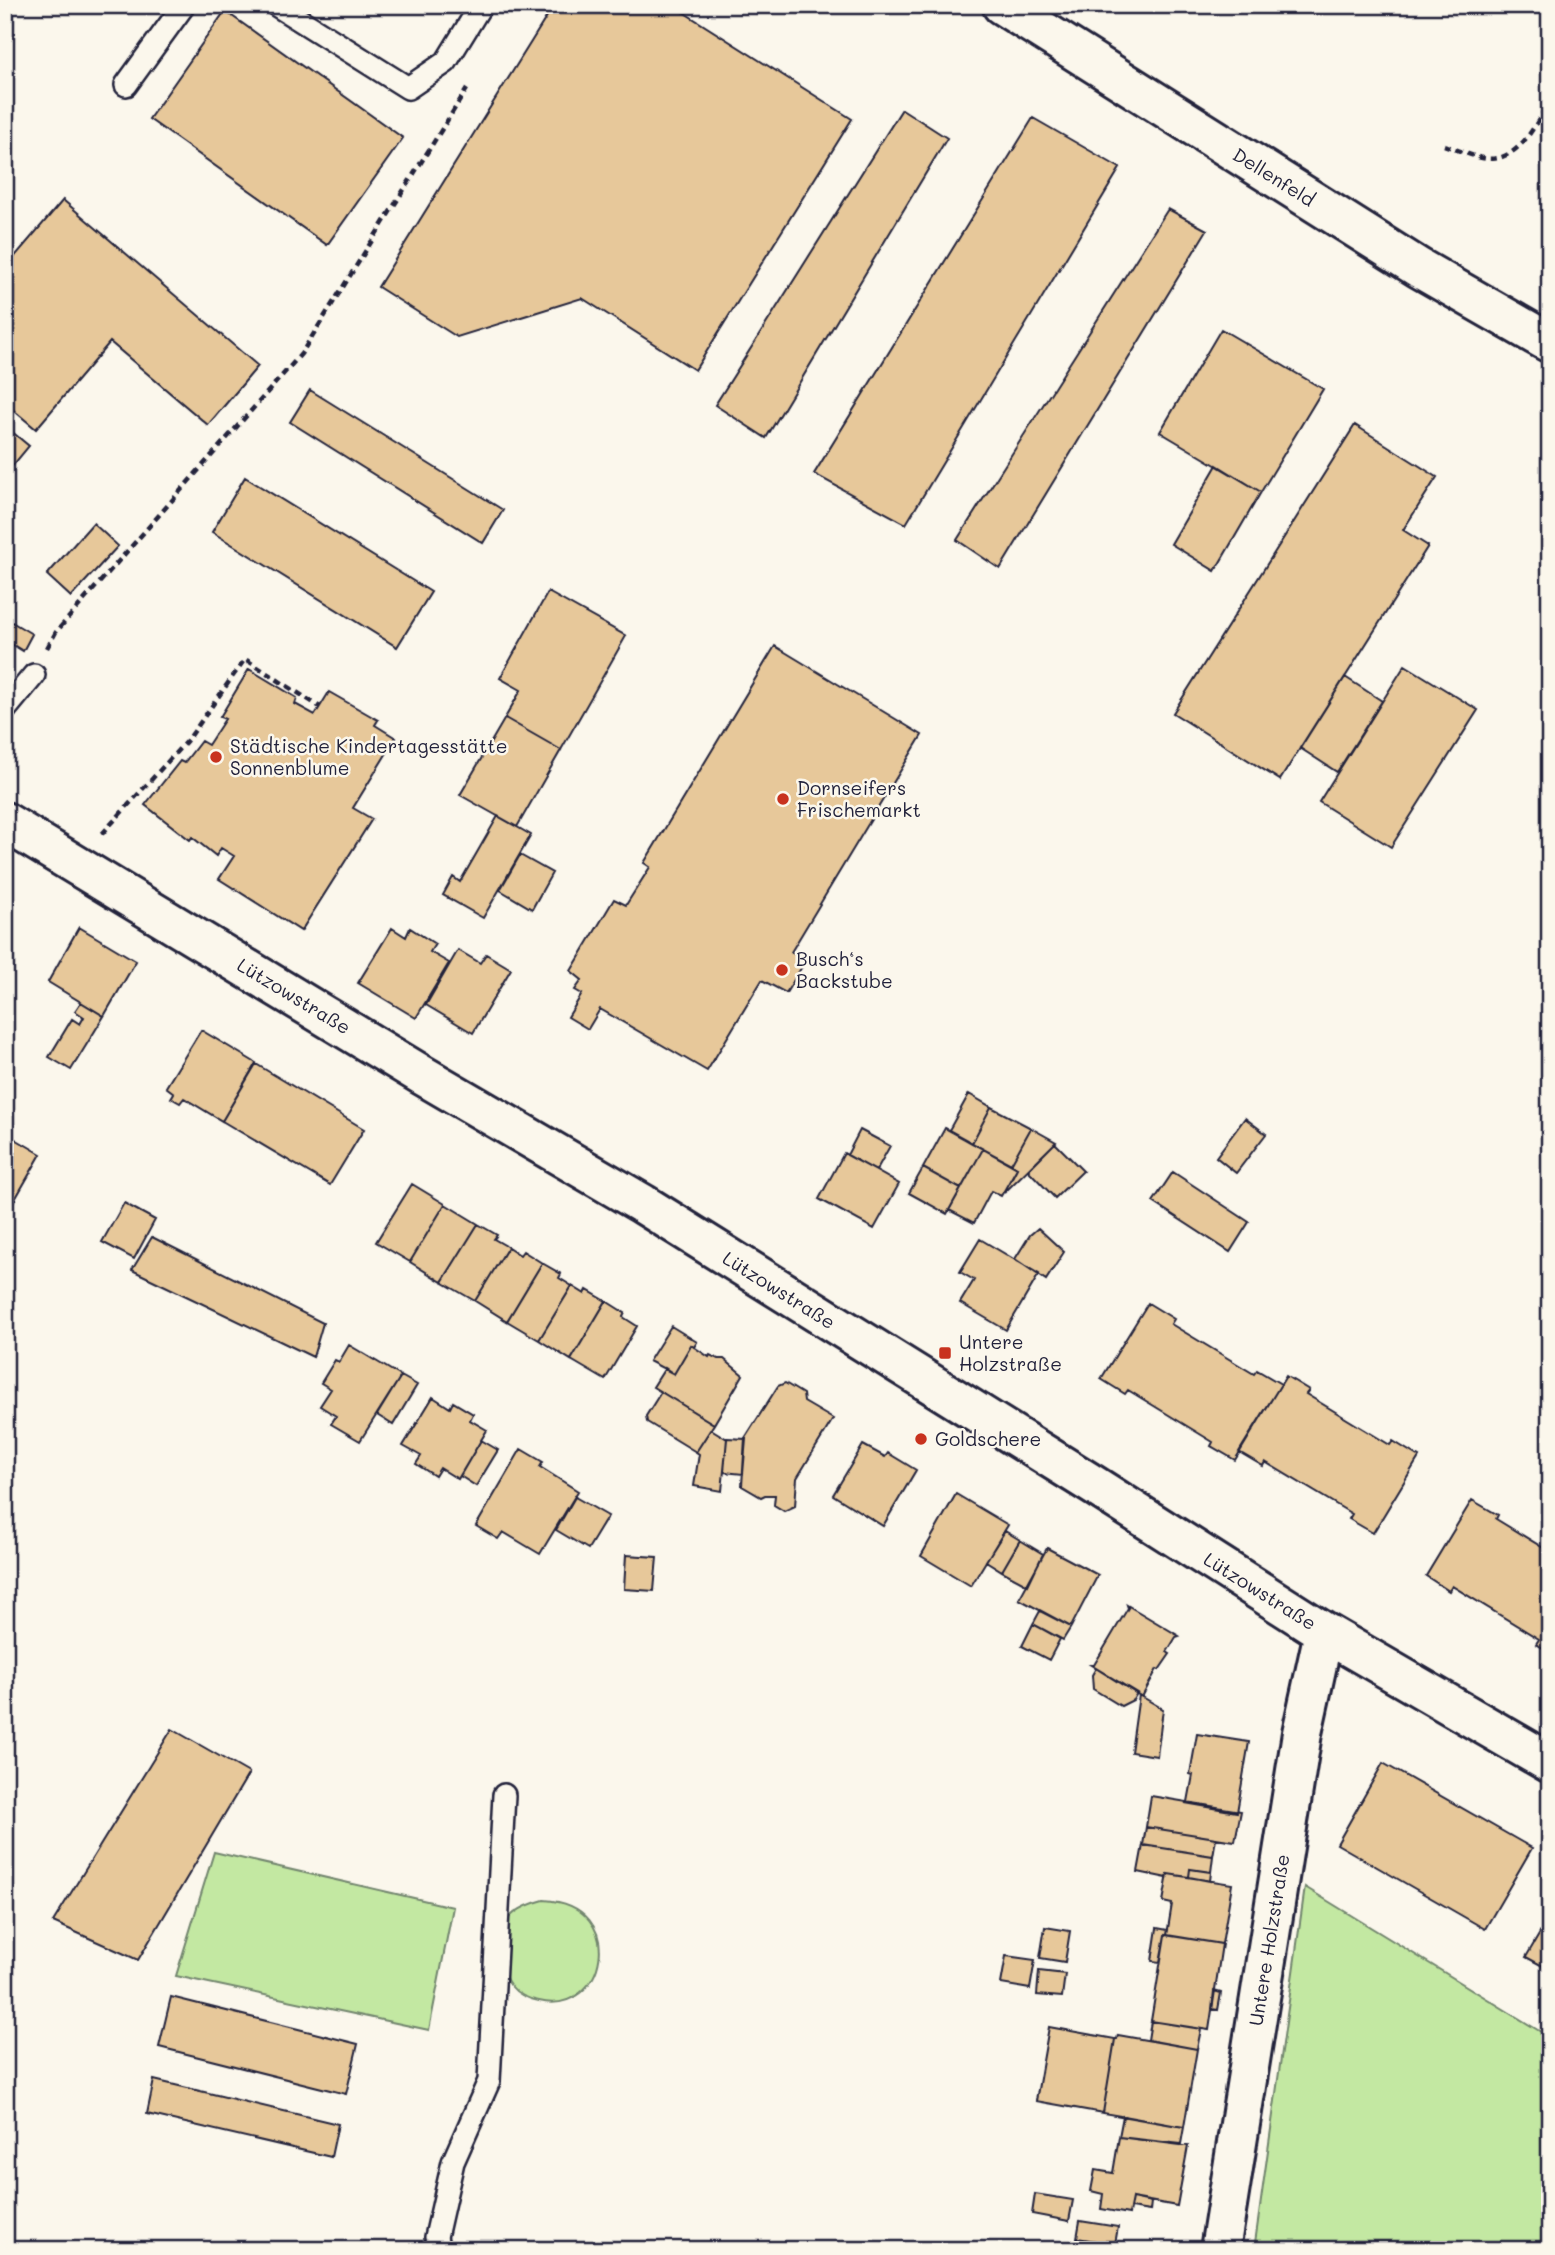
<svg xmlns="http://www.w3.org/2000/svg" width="1555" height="2255" viewBox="0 0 1555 2255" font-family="Mali,sans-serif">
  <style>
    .green { fill: #c3e8a2; stroke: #72856e; stroke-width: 2 }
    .building { fill: #e7c89a; stroke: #22223b; stroke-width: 2 }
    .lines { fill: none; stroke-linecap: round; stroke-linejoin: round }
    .lane-casing { stroke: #22223b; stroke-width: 26 }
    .street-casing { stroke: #22223b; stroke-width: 44 }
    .path { stroke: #22223b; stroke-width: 4.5; stroke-dasharray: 7 5; stroke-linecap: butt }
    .lane { stroke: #fbf7ec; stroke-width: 21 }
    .street { stroke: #fbf7ec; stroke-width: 38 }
    .poi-dot { fill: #c8321e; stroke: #fbf7ec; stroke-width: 2.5 }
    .labels { text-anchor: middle; stroke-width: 5; stroke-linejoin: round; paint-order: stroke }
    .street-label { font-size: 19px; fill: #22223b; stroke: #fbf7ec }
    .poi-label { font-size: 19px; fill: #22223b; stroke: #fbf7ec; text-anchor: start }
  </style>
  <rect width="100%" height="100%" fill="#fbf7ec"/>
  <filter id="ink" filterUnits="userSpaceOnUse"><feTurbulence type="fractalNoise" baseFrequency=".0143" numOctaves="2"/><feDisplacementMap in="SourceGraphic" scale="14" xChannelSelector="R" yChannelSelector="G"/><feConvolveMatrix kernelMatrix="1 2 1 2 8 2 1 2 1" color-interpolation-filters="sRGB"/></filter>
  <g filter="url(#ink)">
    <path class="green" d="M 214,1852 L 453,1907 L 429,2030 L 176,1976 Z
      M 1305,1887 L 1546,2035 L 1550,2061 L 1550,2250 L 1254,2250 Z
      M 544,1900 C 631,1905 606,2017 539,2001 C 528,1999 518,1995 511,1986 C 503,1976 504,1969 503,1957 C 503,1948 502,1938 503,1930 C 506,1912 529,1904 544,1900 Z"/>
    <path class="building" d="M 554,5 L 672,5 L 852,119 L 695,370 L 582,298 L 457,337 L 378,287 Z
      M 225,11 L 403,138 L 327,245 L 149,119 Z
      M 902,109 L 947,138 L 766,438 L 715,405 Z
      M 1033,118 L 1120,168 L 906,524 L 814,474 Z
      M 63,200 L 258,366 L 208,425 L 110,342 L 36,429 L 5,403 L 5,268 Z
      M 1168,209 L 1207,230 L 1000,569 L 957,540 Z
      M 1221,329 L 1323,389 L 1261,492 L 1160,432 Z
      M 310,390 L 503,510 L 483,543 L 290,422 Z
      M 1355,425 L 1437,477 L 1403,530 L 1428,546 L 1280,780 L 1173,713 Z
      M 5,426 L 29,446 L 5,475 Z
      M 1217,465 L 1261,492 L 1215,571 L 1171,544 Z
      M 245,477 L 431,592 L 397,647 L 212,532 Z
      M 93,523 L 118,546 L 71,597 L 47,575 Z
      M 548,592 L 626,636 L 561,750 L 505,718 L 521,690 L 500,678 Z
      M 5,618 L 32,634 L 23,651 L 5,640 Z
      M 775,646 L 922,735 L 791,952 L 806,960 L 786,993 L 762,980 L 707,1071 L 600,1009 L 588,1029 L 568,1017 L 582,994 L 575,990 L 582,980 L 571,971 L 614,899 L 626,905 L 650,867 L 644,863 Z
      M 1405,665 L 1478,710 L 1391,847 L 1319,802 Z
      M 249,669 L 297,698 L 295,704 L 315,715 L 329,692 L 378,720 L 375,725 L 396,738 L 353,808 L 372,819 L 301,931 L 219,879 L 234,856 L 221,848 L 216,856 L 192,837 L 190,840 L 145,805 L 180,761 L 184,763 L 201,741 L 208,745 L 225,719 L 220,717 Z
      M 1345,677 L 1382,701 L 1337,772 L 1300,748 Z
      M 505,718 L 561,750 L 517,827 L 460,795 Z
      M 498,816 L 531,835 L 483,918 L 443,895 L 453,877 L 460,882 Z
      M 520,855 L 552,873 L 532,909 L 500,890 Z
      M 79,927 L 136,961 L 104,1016 L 48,982 Z
      M 392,928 L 406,937 L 410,928 L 435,944 L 430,952 L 449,963 L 416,1018 L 358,983 Z
      M 458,950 L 480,963 L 486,954 L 511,969 L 473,1033 L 426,1005 Z
      M 81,1002 L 104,1016 L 71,1070 L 49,1057 L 72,1019 L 80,1024 L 84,1017 L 75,1011 Z
      M 201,1030 L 256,1063 L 222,1121 L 184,1098 L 180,1103 L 171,1098 L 174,1093 L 166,1087 Z
      M 256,1064 L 364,1129 L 330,1185 L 222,1121 Z
      M 969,1094 L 991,1107 L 972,1143 L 949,1130 Z
      M 991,1107 L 1031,1128 L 1011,1164 L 972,1143 Z
      M 1245,1118 L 1266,1134 L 1236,1173 L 1216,1157 Z
      M 945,1128 L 983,1149 L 961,1189 L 923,1168 Z
      M 1031,1128 L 1056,1142 L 1004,1193 L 1017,1168 L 1011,1164 Z
      M 860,1130 L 890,1146 L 876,1171 L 847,1155 Z
      M 5,1133 L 41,1154 L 10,1208 L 5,1205 Z
      M 1055,1143 L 1083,1171 L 1055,1198 L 1028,1170 Z
      M 983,1149 L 1017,1168 L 1001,1196 L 991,1191 L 974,1223 L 949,1210 Z
      M 844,1153 L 899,1184 L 874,1229 L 819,1199 Z
      M 923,1168 L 961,1189 L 947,1214 L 909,1193 Z
      M 1173,1172 L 1249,1222 L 1230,1252 L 1153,1202 Z
      M 412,1184 L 445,1204 L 410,1262 L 376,1242 Z
      M 124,1203 L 155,1220 L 134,1259 L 102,1242 Z
      M 445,1204 L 478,1224 L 442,1282 L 410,1262 Z
      M 478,1224 L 497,1235 L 494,1239 L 508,1247 L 475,1301 L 442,1282 Z
      M 1038,1228 L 1064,1252 L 1046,1280 L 1015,1259 L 1030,1235 Z
      M 152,1237 L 323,1323 L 313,1357 L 132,1270 Z
      M 980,1239 L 1039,1274 L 1006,1330 L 960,1303 L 974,1280 L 960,1272 Z
      M 508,1247 L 520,1255 L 523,1251 L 542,1263 L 507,1321 L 475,1301 Z
      M 542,1263 L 561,1274 L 559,1278 L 572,1286 L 539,1340 L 507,1321 Z
      M 572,1286 L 585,1294 L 587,1290 L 606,1301 L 571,1360 L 539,1340 Z
      M 606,1301 L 625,1313 L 623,1317 L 637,1326 L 605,1380 L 571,1360 Z
      M 1148,1303 L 1174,1319 L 1171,1324 L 1254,1374 L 1257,1370 L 1281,1384 L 1235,1460 L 1211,1446 L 1213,1442 L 1128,1390 L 1125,1394 L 1101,1379 Z
      M 671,1326 L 697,1342 L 694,1347 L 691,1345 L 674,1374 L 649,1361 Z
      M 349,1345 L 401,1376 L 360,1441 L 331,1424 L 336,1416 L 320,1406 L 331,1389 L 321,1383 L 335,1360 L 339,1362 Z
      M 691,1345 L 709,1357 L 710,1355 L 718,1359 L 724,1359 L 743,1375 L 714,1424 L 653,1387 L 665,1368 L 674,1374 Z
      M 401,1376 L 417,1385 L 393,1425 L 377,1415 Z
      M 1286,1376 L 1309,1390 L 1306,1394 L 1390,1445 L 1393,1441 L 1419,1457 L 1373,1533 L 1349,1519 L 1352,1514 L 1265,1462 L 1263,1466 L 1239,1452 Z
      M 785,1383 L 803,1394 L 804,1402 L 833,1419 L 797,1478 L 795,1506 L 784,1511 L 774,1505 L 775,1495 L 765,1495 L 761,1497 L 742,1486 L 745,1438 L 778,1386 Z
      M 661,1392 L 714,1424 L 696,1452 L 647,1422 L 646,1416 Z
      M 433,1397 L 450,1408 L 453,1402 L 473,1414 L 470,1420 L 487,1430 L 458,1479 L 440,1468 L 435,1476 L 416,1464 L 421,1456 L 403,1446 Z
      M 711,1429 L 727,1439 L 722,1491 L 694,1486 L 699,1454 L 696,1452 Z
      M 727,1438 L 746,1439 L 743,1474 L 724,1472 Z
      M 481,1440 L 498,1450 L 476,1486 L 460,1476 Z
      M 863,1445 L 885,1457 L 888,1453 L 916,1470 L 883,1526 L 833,1495 Z
      M 521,1449 L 543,1462 L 540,1467 L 578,1491 L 540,1554 L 503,1532 L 498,1539 L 476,1526 Z
      M 956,1494 L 1008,1525 L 971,1586 L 921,1556 Z
      M 575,1497 L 608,1516 L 588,1549 L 556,1530 Z
      M 1472,1500 L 1498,1515 L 1496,1519 L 1550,1552 L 1550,1652 L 1536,1644 L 1539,1639 L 1452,1586 L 1449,1591 L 1426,1576 Z
      M 1005,1531 L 1020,1540 L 1002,1571 L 986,1561 Z
      M 1020,1540 L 1043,1554 L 1028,1585 L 1002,1571 Z
      M 1047,1548 L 1098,1575 L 1071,1627 L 1019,1599 Z
      M 626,1555 L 657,1557 L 654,1591 L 624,1589 Z
      M 1127,1605 L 1179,1636 L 1176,1637 L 1167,1652 L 1170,1654 L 1159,1670 L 1157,1669 L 1142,1697 L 1091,1665 L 1094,1665 L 1128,1608 Z
      M 1040,1611 L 1071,1627 L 1063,1640 L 1033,1624 Z
      M 1033,1624 L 1060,1639 L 1049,1660 L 1022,1646 Z
      M 1096,1668 L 1137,1693 L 1133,1700 L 1121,1706 L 1093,1689 L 1092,1675 Z
      M 1139,1695 L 1163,1709 L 1157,1756 L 1131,1752 Z
      M 172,1729 L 249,1773 L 138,1960 L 53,1922 Z
      M 1197,1734 L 1249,1742 L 1237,1812 L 1185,1803 L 1188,1802 L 1193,1775 L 1190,1774 Z
      M 1383,1763 L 1532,1848 L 1485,1929 L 1337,1844 Z
      M 1151,1796 L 1241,1811 L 1235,1841 L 1146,1827 Z
      M 1146,1827 L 1216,1838 L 1213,1856 L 1143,1845 Z
      M 1143,1845 L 1213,1856 L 1211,1872 L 1190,1869 L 1189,1877 L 1168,1874 L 1167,1878 L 1138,1872 Z
      M 1190,1869 L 1211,1872 L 1210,1881 L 1189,1877 Z
      M 1168,1874 L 1232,1884 L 1222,1944 L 1167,1935 L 1172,1904 L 1163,1902 Z
      M 1550,1916 L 1550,1970 L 1526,1957 Z
      M 1045,1927 L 1070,1931 L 1065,1962 L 1040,1958 Z
      M 1157,1928 L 1168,1930 L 1167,1935 L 1165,1935 L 1160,1962 L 1152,1961 Z
      M 1165,1935 L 1222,1944 L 1209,2030 L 1151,2021 Z
      M 1006,1956 L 1035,1960 L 1030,1989 L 1001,1984 Z
      M 1039,1971 L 1065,1974 L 1062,1997 L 1037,1995 Z
      M 1214,1991 L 1221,1993 L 1218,2010 L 1212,2009 Z
      M 171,1997 L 358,2044 L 346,2094 L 159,2047 Z
      M 1151,2021 L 1201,2029 L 1197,2049 L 1148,2040 Z
      M 1049,2027 L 1115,2039 L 1103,2113 L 1036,2101 Z
      M 1118,2035 L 1197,2049 L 1184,2127 L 1103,2113 L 1115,2039 L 1117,2039 Z
      M 154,2080 L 338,2124 L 331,2157 L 147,2114 Z
      M 1123,2116 L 1184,2127 L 1181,2144 L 1119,2137 Z
      M 1119,2137 L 1188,2146 L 1177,2206 L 1132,2198 L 1129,2214 L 1101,2209 L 1103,2194 L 1091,2191 L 1095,2170 L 1113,2173 Z
      M 1035,2194 L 1073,2200 L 1069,2221 L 1032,2214 Z
      M 1132,2198 L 1151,2202 L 1150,2211 L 1130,2208 Z
      M 1080,2221 L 1118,2227 L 1115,2244 L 1077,2238 Z
      M 1086,2240 L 1115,2244 L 1147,2250 L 1085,2250 Z"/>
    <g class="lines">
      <g class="lane-casing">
        <path id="lane" d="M 276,5 L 408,88 L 446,62 L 481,5
          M 126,85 L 184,5
          M 5,710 L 34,675
          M 439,2250 L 436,2237 L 453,2162 L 489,2081 L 504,1795"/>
      </g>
      <g class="street-casing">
        <path id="street" d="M 1002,5 L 1419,268 L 1550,343
          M 5,822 L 422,1075 L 643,1204 L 1095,1486 L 1324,1632 L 1550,1763
          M 1220,2250 L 1302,1733 L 1324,1632"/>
      </g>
      <path class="path" d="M 1444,145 C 1456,149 1469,155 1482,158 C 1518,165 1534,126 1550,101
        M 47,648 L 56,632 L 301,354 L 467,89
        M 102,834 L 190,737 L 245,659 L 320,707"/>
      <use href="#lane" class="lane"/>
      <use href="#street" class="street"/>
    </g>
  </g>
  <g class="poi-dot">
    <circle cx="216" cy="757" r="7"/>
    <circle cx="783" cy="799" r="7"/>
    <circle cx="782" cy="970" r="7"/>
    <rect x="938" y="1346" width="14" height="14" rx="3.5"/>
    <circle cx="921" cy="1439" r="7"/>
  </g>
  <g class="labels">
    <g class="street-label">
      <text transform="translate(1274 177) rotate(32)" y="7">Dellenfeld</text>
      <text transform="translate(294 996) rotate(31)" y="7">Lützowstraße</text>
      <text transform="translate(779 1290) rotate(32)" y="7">Lützowstraße</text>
      <text transform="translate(1260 1591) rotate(32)" y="7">Lützowstraße</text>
      <text transform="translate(1269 1940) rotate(-81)" y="7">Untere Holzstraße</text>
    </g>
    <g class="poi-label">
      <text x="230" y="753">Städtische Kindertagesstätte<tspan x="230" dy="22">Sonnenblume</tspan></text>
      <text x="797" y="795">Dornseifers<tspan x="797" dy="22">Frischemarkt</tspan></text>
      <text x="796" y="966">Busch‘s<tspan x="796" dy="22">Backstube</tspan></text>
      <text x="959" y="1349">Untere<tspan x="959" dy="22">Holzstraße</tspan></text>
      <text x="935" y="1446">Goldschere</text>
    </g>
  </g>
  <rect width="1555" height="2255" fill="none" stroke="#fbf7ec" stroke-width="28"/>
  <rect x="14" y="14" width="1527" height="2227" fill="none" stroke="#22223b" stroke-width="2.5" filter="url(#ink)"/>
</svg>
